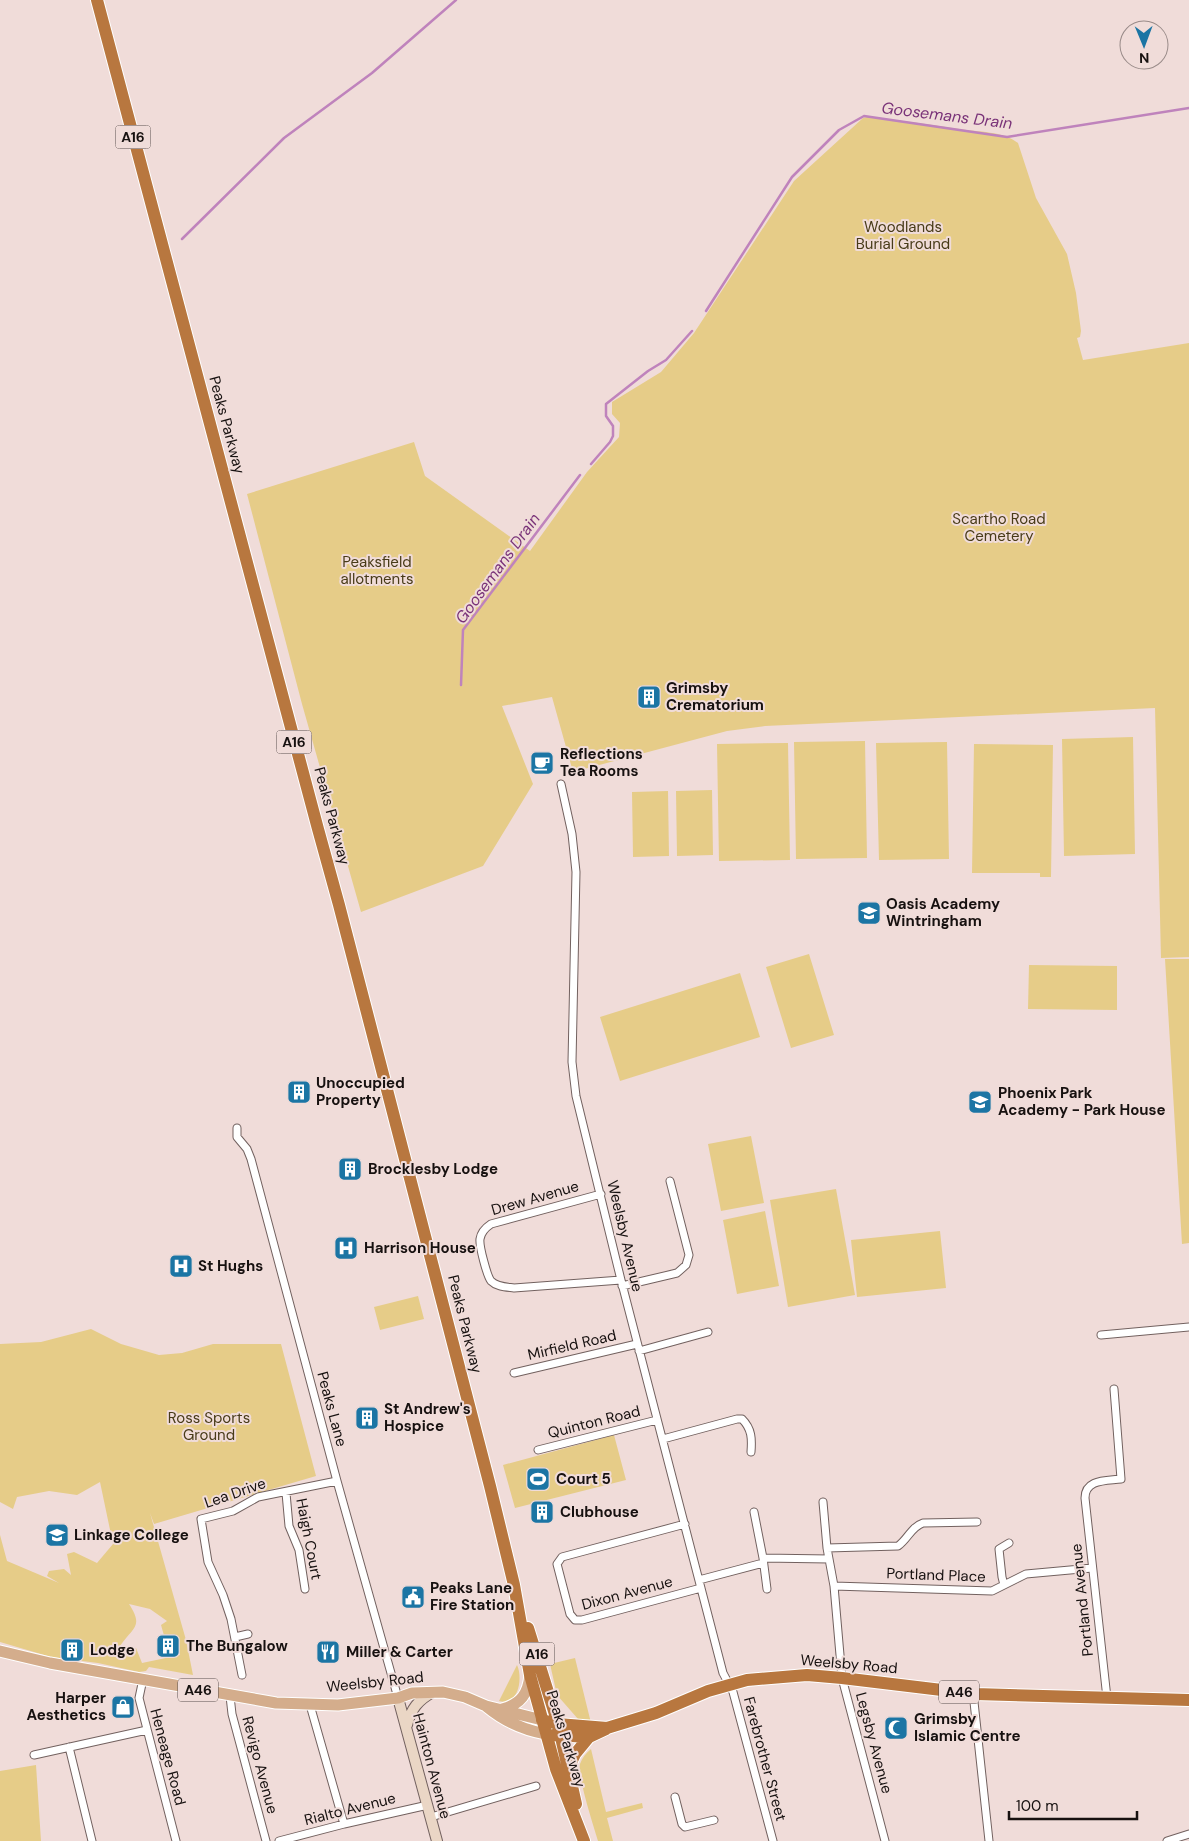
<svg xmlns="http://www.w3.org/2000/svg" width="1189" height="1841" viewBox="0 0 1189 1841" font-family="'DM Sans',sans-serif">
  <style>
    .green { fill: #e6cc88; fill-rule: evenodd }
    .lines { fill: none; stroke-linecap: round; stroke-linejoin: round }
    .stream { stroke: #bf83bc; stroke-width: 2.5 }
    .street-casing { stroke: #72615f; stroke-width: 9 }
    .secondary-casing { stroke: #72615f; stroke-width: 12 }
    .primary-casing { stroke: #fff; stroke-width: 13 }
    .highway-casing { stroke: #fff; stroke-width: 14 }
    .street { stroke: #fff; stroke-width: 7 }
    .secondary { stroke: #ead6c5; stroke-width: 10 }
    .primary { stroke: #d4ad8c; stroke-width: 11 }
    .highway { stroke: #b8773f; stroke-width: 12 }
    .labels { text-anchor: middle; stroke-width: 4; stroke-linejoin: round; paint-order: stroke }
    .shield { fill: #f0dcd9; stroke: #584e4c; stroke-width: 1 }
    .shield-label { font-size: 14px; font-weight: bold; fill: #171110 }
    .park-label { font-size: 15px; fill: #483b18; stroke: #f0dcd9 }
    .street-label { font-size: 15px; fill: #171110; stroke: #f0dcd9 }
    .poi-label { font-size: 15px; font-weight: bold; fill: #171110; stroke: #f0dcd9; text-anchor: start }
    .water-label { font-size: 16px; font-style: italic; fill: #793278; stroke: #f0dcd9 }
  </style>
  <rect width="100%" height="100%" fill="#f0dcd9"/>
  <path class="green" d="M 867,117 C 898,120 928,124 959,129 C 978,132 1003,131 1018,143 L 1036,198 L 1067,254 L 1076,293 L 1081,331 L 1080,337 L 1077,338 L 1083,360 L 1189,343 L 1189,957 L 1161,958 L 1155,708 L 765,726 L 727,731 L 573,772 L 552,697 L 502,706 L 533,784 L 483,866 L 361,912 L 302,704 L 247,494 L 414,442 L 425,476 L 530,551 L 587,472 L 619,437 L 620,423 L 612,414 L 612,402 L 661,372 L 694,333 L 794,181 L 863,118 Z
    M 1133,737 L 1135,854 L 1064,856 L 1062,739 Z
    M 865,741 L 867,858 L 796,859 L 794,742 Z
    M 947,742 L 949,859 L 879,860 L 876,743 Z
    M 788,743 L 790,860 L 719,861 L 717,744 Z
    M 974,744 L 1053,745 L 1051,877 L 1040,877 L 1040,873 L 972,873 Z
    M 712,790 L 713,855 L 677,856 L 676,791 Z
    M 668,791 L 669,856 L 633,857 L 632,792 Z
    M 809,954 L 834,1035 L 791,1048 L 766,967 Z
    M 1165,959 L 1189,959 L 1189,1243 L 1182,1244 Z
    M 1029,965 L 1117,966 L 1117,1010 L 1028,1009 Z
    M 740,973 L 760,1037 L 620,1081 L 600,1017 Z
    M 751,1136 L 764,1203 L 721,1211 L 708,1144 Z
    M 836,1189 L 855,1295 L 788,1307 L 770,1200 Z
    M 765,1211 L 779,1286 L 737,1294 L 723,1220 Z
    M 940,1231 L 946,1288 L 857,1297 L 851,1240 Z
    M 418,1296 L 424,1319 L 380,1330 L 374,1307 Z
    M 91,1329 L 121,1344 L 159,1355 L 182,1353 L 213,1344 L 281,1344 L 316,1476 L 154,1524 L 150,1513 L 186,1640 L 193,1675 L 149,1667 L 146,1671 L 139,1672 L 98,1663 L 51,1657 L 0,1642 L 0,1535 L 7,1561 L 59,1583 L 47,1576 L 49,1571 L 64,1569 L 71,1575 L 67,1554 L 74,1552 L 97,1563 L 113,1544 L 100,1482 L 77,1495 L 49,1491 L 17,1497 L 13,1509 L 0,1502 L 0,1344 L 41,1342 ZM 129,1604 L 150,1609 L 167,1621 L 161,1625 L 165,1639 L 177,1638 L 180,1655 L 142,1663 L 136,1648 L 120,1646 C 133,1627 144,1627 129,1604 Z
    M 614,1435 L 626,1480 L 515,1508 L 503,1465 Z
    M 575,1658 L 591,1723 L 578,1719 L 557,1695 L 550,1664 Z
    M 517,1665 C 523,1677 519,1707 499,1701 Z
    M 591,1749 L 606,1812 L 642,1803 L 643,1808 L 607,1818 L 613,1841 L 598,1841 C 594,1827 577,1776 580,1764 C 582,1758 586,1753 591,1749 Z
    M 36,1765 L 41,1841 L 0,1841 L 0,1771 Z"/>
  <g class="lines">
    <path class="stream" d="M 182,239 L 284,138 L 372,73 L 456,0
      M 706,311 L 792,177 L 839,130 L 864,116 L 1007,137 L 1189,108
      M 591,464 L 610,442 L 613,436 L 613,426 L 606,416 L 606,404 L 648,371 L 666,360 L 692,331
      M 461,685 L 463,630 L 580,475"/>
    <g class="street-casing">
      <path id="street" d="M 561,784 L 572,834 L 576,872 L 572,1062 L 576,1096 L 621,1280 L 723,1673 L 733,1692 L 773,1841
        M 237,1128 L 237,1137 L 247,1149 L 251,1159 L 337,1481 L 398,1698
        M 601,1194 L 491,1224 C 485,1228 481,1232 480,1239 C 479,1246 487,1276 491,1281 C 497,1287 506,1287 514,1288 L 621,1280
        M 622,1286 L 677,1273 L 686,1265 L 689,1255 L 670,1181
        M 1101,1335 L 1189,1327
        M 639,1351 L 708,1332
        M 514,1373 L 637,1344
        M 663,1439 L 737,1419 L 742,1419 C 752,1429 752,1439 751,1452
        M 538,1450 L 657,1420
        M 286,1493 L 289,1526 L 299,1550 L 305,1589
        M 823,1502 L 827,1548 L 834,1586 L 842,1678 L 885,1841
        M 754,1512 L 763,1558 L 767,1589
        M 685,1524 L 562,1557 L 557,1564 L 570,1614 L 575,1620 L 582,1620 L 701,1588
        M 827,1548 L 898,1546 C 908,1539 911,1527 923,1523 L 977,1522
        M 763,1558 L 829,1559
        M 699,1580 L 763,1563
        M 1004,1585 L 1002,1577 L 999,1549 L 1009,1543
        M 834,1586 L 992,1591 L 1026,1574 L 1092,1568
        M 235,1637 L 248,1634
        M 242,1675 L 231,1619 L 223,1595 L 208,1562 L 201,1519 L 233,1511 L 258,1497 L 337,1481
        M 143,1679 L 139,1698 L 176,1841
        M 975,1694 L 974,1702 L 989,1841
        M 230,1696 L 232,1714 L 266,1841
        M 1107,1698 L 1085,1498 C 1085,1479 1106,1481 1121,1479 L 1114,1389
        M 310,1705 L 344,1824
        M 69,1747 L 92,1841
        M 34,1755 L 147,1730
        M 675,1797 L 682,1824 L 685,1827 L 714,1820
        M 431,1817 L 536,1786
        M 279,1841 L 344,1824 L 428,1805
        M 1167,1841 L 1189,1834"/>
    </g>
    <g class="secondary-casing">
      <path id="secondary" d="M 398,1698 L 437,1841
        M 407,1725 C 411,1709 418,1700 433,1692"/>
    </g>
    <g class="primary-casing">
      <path id="primary" d="M 0,1651 L 50,1663 L 276,1703 L 338,1705 L 398,1698 L 412,1693 L 443,1692 L 465,1697 L 486,1706 L 542,1720
        M 487,1707 C 504,1721 523,1730 546,1734
        M 502,1709 C 521,1704 528,1694 530,1675"/>
    </g>
    <g class="highway-casing">
      <path id="highway" d="M 97,0 L 318,829 L 339,905 L 490,1486 L 514,1585 L 530,1675 L 556,1769 L 584,1841
        M 528,1628 L 558,1724 L 576,1804
        M 542,1720 L 558,1724 L 607,1728 L 656,1713 L 708,1691 L 747,1680 L 807,1675 L 842,1678 L 975,1694 L 1189,1700
        M 553,1735 L 589,1737 L 606,1729
        M 568,1769 L 575,1754 L 589,1737"/>
    </g>
    <use href="#street" class="street"/>
    <use href="#secondary" class="secondary"/>
    <use href="#primary" class="primary"/>
    <use href="#highway" class="highway"/>
  </g>
  <defs>
    <g id="building-square" transform="scale(1.25)"><rect x="-9" y="-9" width="18" height="18" rx="4" fill="#1b75a4" stroke="#f0dcd9"/><path d="M-4-6H4V6H1V3H-1V6H-4ZM-2.5-4.3h1.7v1.8h-1.7ZM.8-4.3h1.7v1.8H.8ZM-2.5-1h1.7V.8h-1.7ZM.8-1h1.7V.8H.8Z" fill="#fff"/></g>
    <g id="cafe-square" transform="scale(1.25)"><rect x="-9" y="-9" width="18" height="18" rx="4" fill="#1b75a4" stroke="#f0dcd9"/><path d="M-5.5-4.5H6V0H3Q3 3.5 0 3.5H-2.5Q-5.5 3.5-5.5 0ZM3-3.2v2h1.7v-2ZM-6 4.5H4V6H-6Z" fill="#fff"/></g>
    <g id="school-square" transform="scale(1.25)"><rect x="-9" y="-9" width="18" height="18" rx="4" fill="#1b75a4" stroke="#f0dcd9"/><path d="M0-5L7-2L0 1L-7-2ZM-4 1L0 2.5L4 1V4Q0 6-4 4Z" fill="#fff"/></g>
    <g id="hospital-square" transform="scale(1.25)"><rect x="-9" y="-9" width="18" height="18" rx="4" fill="#1b75a4" stroke="#f0dcd9"/><path d="M-5-5h3v3.5h4V-5h3V5h-3V1.5h-4V5h-3Z" fill="#fff"/></g>
    <g id="stadium-square" transform="scale(1.25)"><rect x="-9" y="-9" width="18" height="18" rx="4" fill="#1b75a4" stroke="#f0dcd9"/><path d="M0-5a6.5 5 0 1 0 0 10a6.5 5 0 1 0 0-10ZM-3.5-1.8h7v3.6h-7Z" fill="#fff"/></g>
    <g id="university-square" transform="scale(1.25)"><rect x="-9" y="-9" width="18" height="18" rx="4" fill="#1b75a4" stroke="#f0dcd9"/><path d="M0-5L7-2L0 1L-7-2ZM-4 1L0 2.5L4 1V4Q0 6-4 4Z" fill="#fff"/></g>
    <g id="civic-square" transform="scale(1.25)"><rect x="-9" y="-9" width="18" height="18" rx="4" fill="#1b75a4" stroke="#f0dcd9"/><path d="M-.6-6.5H3V-4.5H.6V-3L4-1V1h2V6H-6V1h2V-1L-.6-3ZM-1.2 2.5V6h2.4V2.5Z" fill="#fff"/></g>
    <g id="restaurant-square" transform="scale(1.25)"><rect x="-9" y="-9" width="18" height="18" rx="4" fill="#1b75a4" stroke="#f0dcd9"/><path d="M-5-6h1v4h1v-4h1v4h1v-4h1v5L-1.5 .5V6h-2V.5L-5-1ZM5-6V6H3V1.5H1.5Q1.5-4 5-6Z" fill="#fff"/></g>
    <g id="shop-square" transform="scale(1.25)"><rect x="-9" y="-9" width="18" height="18" rx="4" fill="#1b75a4" stroke="#f0dcd9"/><path d="M-5-2.5h2.3a2.7 3.5 0 0 1 5.4 0H5L5.5 6h-11ZM-1.5-2.5h3a1.5 2.3 0 0 0-3 0Z" fill="#fff"/></g>
    <g id="mosque-square" transform="scale(1.25)"><rect x="-9" y="-9" width="18" height="18" rx="4" fill="#1b75a4" stroke="#f0dcd9"/><path d="M3.5-4.9A6 6 0 1 0 3.5 4.9A5 5 0 1 1 3.5-4.9Z" fill="#fff"/></g>
  </defs>
  <g fill-rule="evenodd">
    <use href="#building-square" x="649" y="697"/>
    <use href="#cafe-square" x="542" y="763"/>
    <use href="#school-square" x="869" y="913"/>
    <use href="#building-square" x="299" y="1092"/>
    <use href="#school-square" x="980" y="1102"/>
    <use href="#building-square" x="350" y="1169"/>
    <use href="#hospital-square" x="346" y="1248"/>
    <use href="#hospital-square" x="181" y="1266"/>
    <use href="#building-square" x="367" y="1418"/>
    <use href="#stadium-square" x="538" y="1479"/>
    <use href="#building-square" x="542" y="1512"/>
    <use href="#university-square" x="57" y="1535"/>
    <use href="#civic-square" x="413" y="1597"/>
    <use href="#building-square" x="168" y="1646"/>
    <use href="#building-square" x="72" y="1650"/>
    <use href="#restaurant-square" x="328" y="1652"/>
    <use href="#shop-square" x="123" y="1707"/>
    <use href="#mosque-square" x="896" y="1728"/>
  </g>
  <g class="labels">
    <g class="shield">
      <rect x="115.5" y="125.5" width="35" height="23" rx="4"/>
      <rect x="276.5" y="730.5" width="35" height="23" rx="4"/>
      <rect x="519.5" y="1642.5" width="35" height="23" rx="4"/>
      <rect x="178" y="1678.5" width="40" height="23" rx="4"/>
      <rect x="939" y="1680.5" width="40" height="23" rx="4"/>
    </g>
    <g class="shield-label">
      <text x="133" y="142">A16</text>
      <text x="294" y="747">A16</text>
      <text x="537" y="1659">A16</text>
      <text x="198" y="1695">A46</text>
      <text x="959" y="1697">A46</text>
    </g>
    <g class="park-label">
      <text x="903" y="232">Woodlands<tspan x="903" dy="17">Burial Ground</tspan></text>
      <text x="999" y="524">Scartho Road<tspan x="999" dy="17">Cemetery</tspan></text>
      <text x="377" y="567">Peaksfield<tspan x="377" dy="17">allotments</tspan></text>
      <text x="209" y="1423">Ross Sports<tspan x="209" dy="17">Ground</tspan></text>
    </g>
    <g class="street-label">
      <text transform="translate(227 425) rotate(75)" y="5">Peaks Parkway</text>
      <text transform="translate(332 816) rotate(75)" y="5">Peaks Parkway</text>
      <text transform="translate(535 1198) rotate(-16)" y="5">Drew Avenue</text>
      <text transform="translate(625 1236) rotate(77)" y="5">Weelsby Avenue</text>
      <text transform="translate(465 1324) rotate(76)" y="5">Peaks Parkway</text>
      <text transform="translate(572 1345) rotate(-13)" y="5">Mirfield Road</text>
      <text transform="translate(332 1409) rotate(75)" y="5">Peaks Lane</text>
      <text transform="translate(594 1422) rotate(-14)" y="5">Quinton Road</text>
      <text transform="translate(235 1493) rotate(-19)" y="5">Lea Drive</text>
      <text transform="translate(309 1539) rotate(79)" y="5">Haigh Court</text>
      <text transform="translate(936 1575) rotate(2)" y="5">Portland Place</text>
      <text transform="translate(627 1593) rotate(-15)" y="5">Dixon Avenue</text>
      <text transform="translate(1082 1600) rotate(-96)" y="5">Portland Avenue</text>
      <text transform="translate(849 1664) rotate(5)" y="5">Weelsby Road</text>
      <text transform="translate(375 1682) rotate(-6)" y="5">Weelsby Road</text>
      <text transform="translate(566 1739) rotate(73)" y="5">Peaks Parkway</text>
      <text transform="translate(874 1743) rotate(75)" y="5">Legsby Avenue</text>
      <text transform="translate(168 1757) rotate(75)" y="5">Heneage Road</text>
      <text transform="translate(765 1759) rotate(75)" y="5">Farebrother Street</text>
      <text transform="translate(260 1765) rotate(75)" y="5">Revigo Avenue</text>
      <text transform="translate(432 1766) rotate(75)" y="5">Hainton Avenue</text>
      <text transform="translate(350 1809) rotate(-14)" y="5">Rialto Avenue</text>
    </g>
    <g class="poi-label">
      <text x="666" y="693">Grimsby<tspan x="666" dy="17">Crematorium</tspan></text>
      <text x="560" y="759">Reflections<tspan x="560" dy="17">Tea Rooms</tspan></text>
      <text x="886" y="909">Oasis Academy<tspan x="886" dy="17">Wintringham</tspan></text>
      <text x="316" y="1088">Unoccupied<tspan x="316" dy="17">Property</tspan></text>
      <text x="998" y="1098">Phoenix Park<tspan x="998" dy="17">Academy - Park House</tspan></text>
      <text x="368" y="1174">Brocklesby Lodge</text>
      <text x="364" y="1253">Harrison House</text>
      <text x="198" y="1271">St Hughs</text>
      <text x="384" y="1414">St Andrew's<tspan x="384" dy="17">Hospice</tspan></text>
      <text x="556" y="1484">Court 5</text>
      <text x="560" y="1517">Clubhouse</text>
      <text x="74" y="1540">Linkage College</text>
      <text x="430" y="1593">Peaks Lane<tspan x="430" dy="17">Fire Station</tspan></text>
      <text x="186" y="1651">The Bungalow</text>
      <text x="90" y="1655">Lodge</text>
      <text x="346" y="1657">Miller &amp; Carter</text>
      <text x="106" y="1703" text-anchor="end">Harper<tspan x="106" dy="17">Aesthetics</tspan></text>
      <text x="914" y="1724">Grimsby<tspan x="914" dy="17">Islamic Centre</tspan></text>
    </g>
    <g class="water-label">
      <text transform="translate(947 115) rotate(7)" y="6">Goosemans Drain</text>
      <text transform="translate(497 568) rotate(-54)" y="6">Goosemans Drain</text>
    </g>
  </g>
  <g transform="translate(1144 45) rotate(179)"><circle r="24" fill="#f0dcd9" stroke="#998b89"/>
  <path d="M0-4L9 19L0 12L-9 19Z" fill="#1b75a4"/>
  <text y="-8" font-size="14" font-weight="bold" text-anchor="middle" fill="#171110">N</text>
  </g>
  <path d="M1009 1811v8h128v-8" fill="none" stroke="#171110" stroke-width="2.5"/>
  <text x="1016" y="1811" font-size="15" fill="#171110" stroke="#f0dcd9" stroke-width="4" paint-order="stroke">100 m</text>
</svg>
